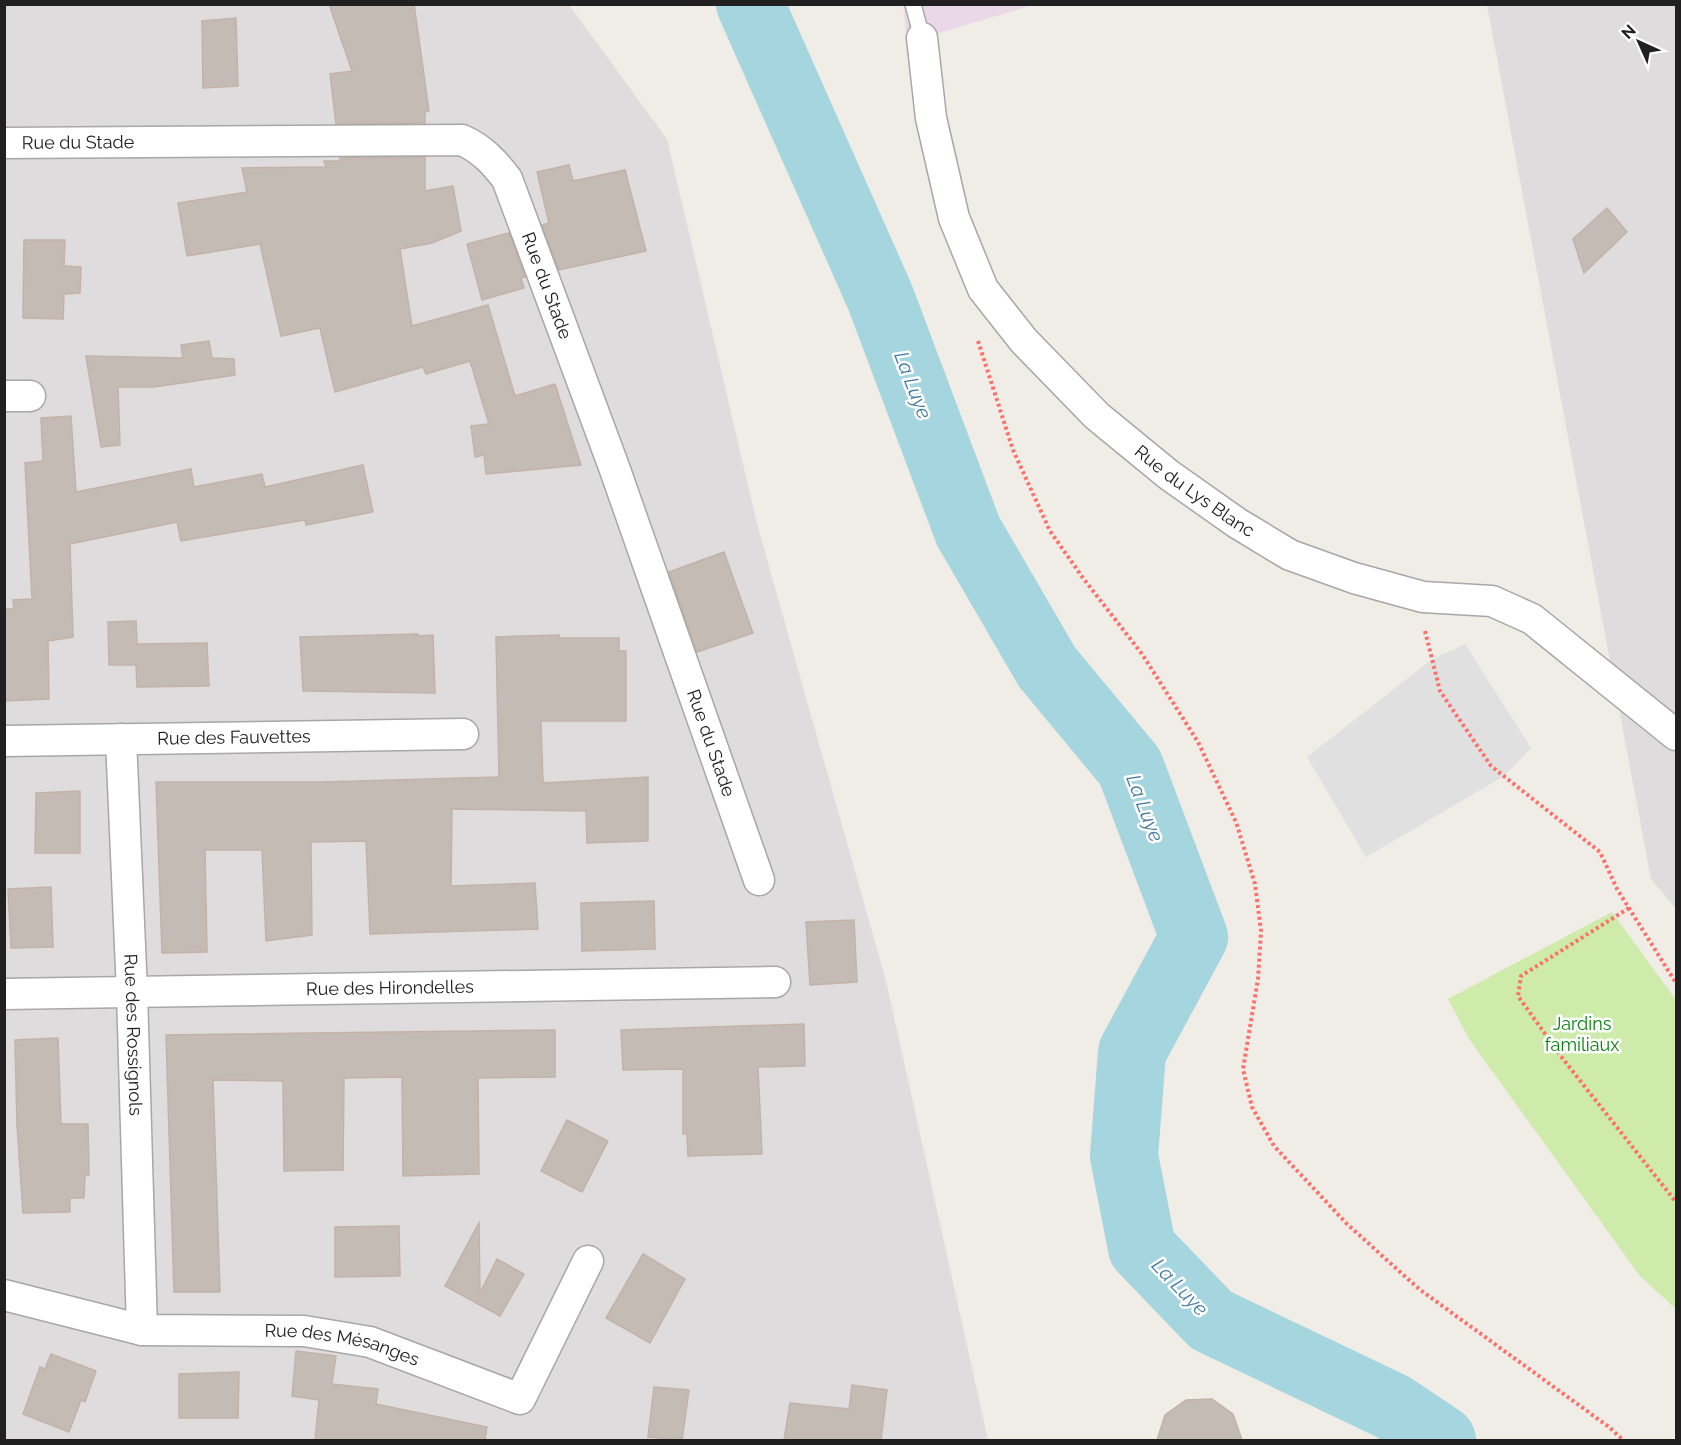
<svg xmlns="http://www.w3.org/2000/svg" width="1681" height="1445" viewBox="0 0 1681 1445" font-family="Raleway,sans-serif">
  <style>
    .residential { fill: #dedcdd }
    .industrial { fill: #ead7e7 }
    .grass { fill: #ceebab }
    .parking { fill: #e0e0e0 }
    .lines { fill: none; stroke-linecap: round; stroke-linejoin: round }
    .river { stroke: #a5d5df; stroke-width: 68 }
    .building { fill: #c5bbb5; stroke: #c3b2a8; stroke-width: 1.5 }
    .lane-casing { stroke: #a7a7a7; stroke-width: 18 }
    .street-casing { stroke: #a7a7a7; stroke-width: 33 }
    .path { stroke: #fd716a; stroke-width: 4; stroke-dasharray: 3 3; stroke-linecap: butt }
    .lane { stroke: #fff; stroke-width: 15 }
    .street { stroke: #fff; stroke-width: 30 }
    .labels { text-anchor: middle; stroke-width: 5; stroke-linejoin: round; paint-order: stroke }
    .street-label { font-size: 18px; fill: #202020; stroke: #fff }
    .park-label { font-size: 18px; fill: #09820c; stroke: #fff }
    .water-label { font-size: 20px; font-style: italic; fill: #4378a2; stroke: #fff }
  </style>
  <rect width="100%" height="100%" fill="#f0ece6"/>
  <path class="residential" d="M 5,5 L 569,5 L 667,139 L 757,524 L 886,981 L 988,1440 L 5,1440 Z
    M 1487,5 L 1676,5 L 1676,909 L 1651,879 Z"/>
  <path class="industrial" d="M 903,5 L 1033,5 L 922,38 L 907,40 Z"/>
  <path class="grass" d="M 1612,912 L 1676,1000 L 1676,1309 L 1640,1276 L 1469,1039 L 1448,999 Z"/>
  <path class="parking" d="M 1465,644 L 1531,748 L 1504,776 L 1366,857 L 1307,757 L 1431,660 Z"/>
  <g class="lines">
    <path class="river" d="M 750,4 L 880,297 L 968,531 L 1047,667 L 1130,767 L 1194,937 L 1132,1052 L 1124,1156 L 1142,1248 L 1211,1320 L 1393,1407 L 1442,1440"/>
  </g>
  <path class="building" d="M 329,4 L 414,4 L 429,111 L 425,112 L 425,123 L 336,124 L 330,74 L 352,71 Z
    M 236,18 L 238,86 L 203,88 L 202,21 Z
    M 425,157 L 425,191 L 453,186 L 461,231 L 432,243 L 400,249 L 412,326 L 488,305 L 515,396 L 555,384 L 581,465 L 486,474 L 484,455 L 475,457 L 471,426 L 489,424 L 470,361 L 426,374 L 423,367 L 335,392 L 320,328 L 281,336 L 260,244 L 187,256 L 178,203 L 247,192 L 242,168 L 326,167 L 324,161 L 340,161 L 340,158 Z
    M 569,165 L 573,181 L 625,170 L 646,251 L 559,270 L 542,225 L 549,223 L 537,172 Z
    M 1607,208 L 1627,232 L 1584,273 L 1573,239 Z
    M 509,233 L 525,277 L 521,278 L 524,288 L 482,300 L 467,244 Z
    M 24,240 L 65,240 L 64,266 L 81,267 L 80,293 L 64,294 L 63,319 L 23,318 Z
    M 209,341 L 212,358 L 234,359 L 235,375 L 154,387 L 118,387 L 120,445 L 101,447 L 86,356 L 183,358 L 181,345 Z
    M 71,416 L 76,492 L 191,469 L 194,487 L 262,474 L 265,487 L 363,465 L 373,512 L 306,525 L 305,520 L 181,541 L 177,522 L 70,544 L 73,637 L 48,641 L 49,699 L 4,701 L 4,609 L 14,609 L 13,600 L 32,599 L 25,463 L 43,461 L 41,418 Z
    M 724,552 L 753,633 L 697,652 L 669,572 Z
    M 136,621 L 137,644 L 207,643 L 209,686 L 137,687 L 136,665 L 109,665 L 108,622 Z
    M 418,634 L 418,636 L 433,635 L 435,693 L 303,691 L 300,637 Z
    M 559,635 L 559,638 L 619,638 L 619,651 L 626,651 L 626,721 L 541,721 L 543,783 L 648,777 L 648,841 L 587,843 L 586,811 L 452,809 L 451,886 L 535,883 L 538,929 L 370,934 L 366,841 L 311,842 L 312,935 L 266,941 L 262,850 L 205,850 L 207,952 L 162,953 L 156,782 L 323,782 L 499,777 L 496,637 Z
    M 80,791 L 80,853 L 35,853 L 36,793 Z
    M 51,887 L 53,947 L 11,948 L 8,889 Z
    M 654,901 L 655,949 L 582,951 L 581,903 Z
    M 854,920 L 857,982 L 810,985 L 806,922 Z
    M 804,1024 L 805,1066 L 758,1067 L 762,1154 L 688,1156 L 687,1134 L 683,1134 L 683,1069 L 623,1070 L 621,1030 Z
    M 555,1030 L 555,1077 L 478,1078 L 479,1174 L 403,1176 L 402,1077 L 344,1078 L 343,1170 L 284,1171 L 283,1081 L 213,1080 L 220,1292 L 174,1292 L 166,1035 Z
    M 58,1038 L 61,1124 L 88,1124 L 89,1175 L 85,1175 L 84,1198 L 70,1198 L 70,1212 L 23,1213 L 17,1125 L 15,1040 Z
    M 567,1120 L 608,1141 L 582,1192 L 541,1171 Z
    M 479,1223 L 480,1293 L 497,1259 L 524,1274 L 500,1316 L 445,1286 Z
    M 399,1226 L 400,1276 L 335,1277 L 335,1227 Z
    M 643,1254 L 685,1279 L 650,1343 L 606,1318 Z
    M 296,1351 L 336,1356 L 332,1384 L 378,1389 L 376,1404 L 487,1427 L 485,1440 L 315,1440 L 319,1400 L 292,1396 Z
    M 51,1354 L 96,1371 L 85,1402 L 81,1400 L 69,1432 L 23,1414 L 40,1367 L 45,1369 Z
    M 239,1372 L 238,1418 L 179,1418 L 179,1374 Z
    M 852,1385 L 887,1390 L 881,1440 L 784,1440 L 790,1403 L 849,1409 Z
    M 654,1387 L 689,1390 L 682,1440 L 648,1437 Z
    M 1212,1399 L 1233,1414 L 1242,1440 L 1157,1440 L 1165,1415 L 1186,1400 Z"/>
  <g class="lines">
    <g class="lane-casing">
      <path id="lane" d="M 913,4 L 922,38"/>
    </g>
    <g class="street-casing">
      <g id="street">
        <path id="s1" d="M 922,38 L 931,118 L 954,218 L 983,289 L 1024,341 L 1097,416 L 1169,475 L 1237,523 L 1290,555 L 1354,578 L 1423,597 L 1492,601 L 1532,619 L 1676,735"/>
        <path id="s2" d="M 4,143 L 462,140 C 482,149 494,162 507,179 L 614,467 L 759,880"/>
        <path d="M 4,396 L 30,396"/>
        <path id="s3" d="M 121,739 L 132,992 L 142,1330"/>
        <path id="s4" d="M 4,741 L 463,734"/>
        <path id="s5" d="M 4,994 L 775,982"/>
        <path id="s6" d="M 4,1295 L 142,1330 L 304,1331 L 370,1342 L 520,1399 L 588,1261"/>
      </g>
    </g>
    <path class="path" d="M 978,341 L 1013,450 L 1050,531 L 1083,578 L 1142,654 L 1198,742 L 1236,822 L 1255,884 L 1261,931 L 1258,979 L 1243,1069 L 1252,1107 L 1274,1146 L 1347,1224 L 1419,1289 L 1609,1427 L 1623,1440
      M 1425,631 L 1440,691 L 1491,766 L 1600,852 L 1617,889 L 1676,983
      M 1629,908 L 1521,976 L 1518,996 L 1563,1059 L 1676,1202"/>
    <use href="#lane" class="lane"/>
    <use href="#street" class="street"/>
  </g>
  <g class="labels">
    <g class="street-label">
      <text dy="6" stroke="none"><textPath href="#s2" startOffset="74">Rue du Stade</textPath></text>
      <text dy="6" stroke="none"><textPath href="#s2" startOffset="632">Rue du Stade</textPath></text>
      <text dy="6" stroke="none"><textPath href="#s1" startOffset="554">Rue du Lys Blanc</textPath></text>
      <text dy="6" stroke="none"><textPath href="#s4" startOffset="230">Rue des Fauvettes</textPath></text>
      <text dy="6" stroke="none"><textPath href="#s2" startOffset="1118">Rue du Stade</textPath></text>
      <text dy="6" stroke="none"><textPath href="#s5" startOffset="386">Rue des Hirondelles</textPath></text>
      <text dy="6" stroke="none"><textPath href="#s3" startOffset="296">Rue des Rossignols</textPath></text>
      <text dy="6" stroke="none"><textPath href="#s6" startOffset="344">Rue des Mésanges</textPath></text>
    </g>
    <g class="park-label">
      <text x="1582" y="1030">Jardins<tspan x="1582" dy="21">familiaux</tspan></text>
    </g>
    <g class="water-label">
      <text transform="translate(913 385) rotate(69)" y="7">La Luye</text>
      <text transform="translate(1145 808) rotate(69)" y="7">La Luye</text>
      <text transform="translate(1180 1287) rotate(46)" y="7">La Luye</text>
    </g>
  </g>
  <rect width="1681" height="1445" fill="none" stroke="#202020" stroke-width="12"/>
  <g transform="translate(1639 42) rotate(315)" stroke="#ffffff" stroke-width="4.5" paint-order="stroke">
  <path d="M0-4.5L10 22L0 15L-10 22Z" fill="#202020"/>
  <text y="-9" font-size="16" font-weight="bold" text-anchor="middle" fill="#202020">N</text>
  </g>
</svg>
